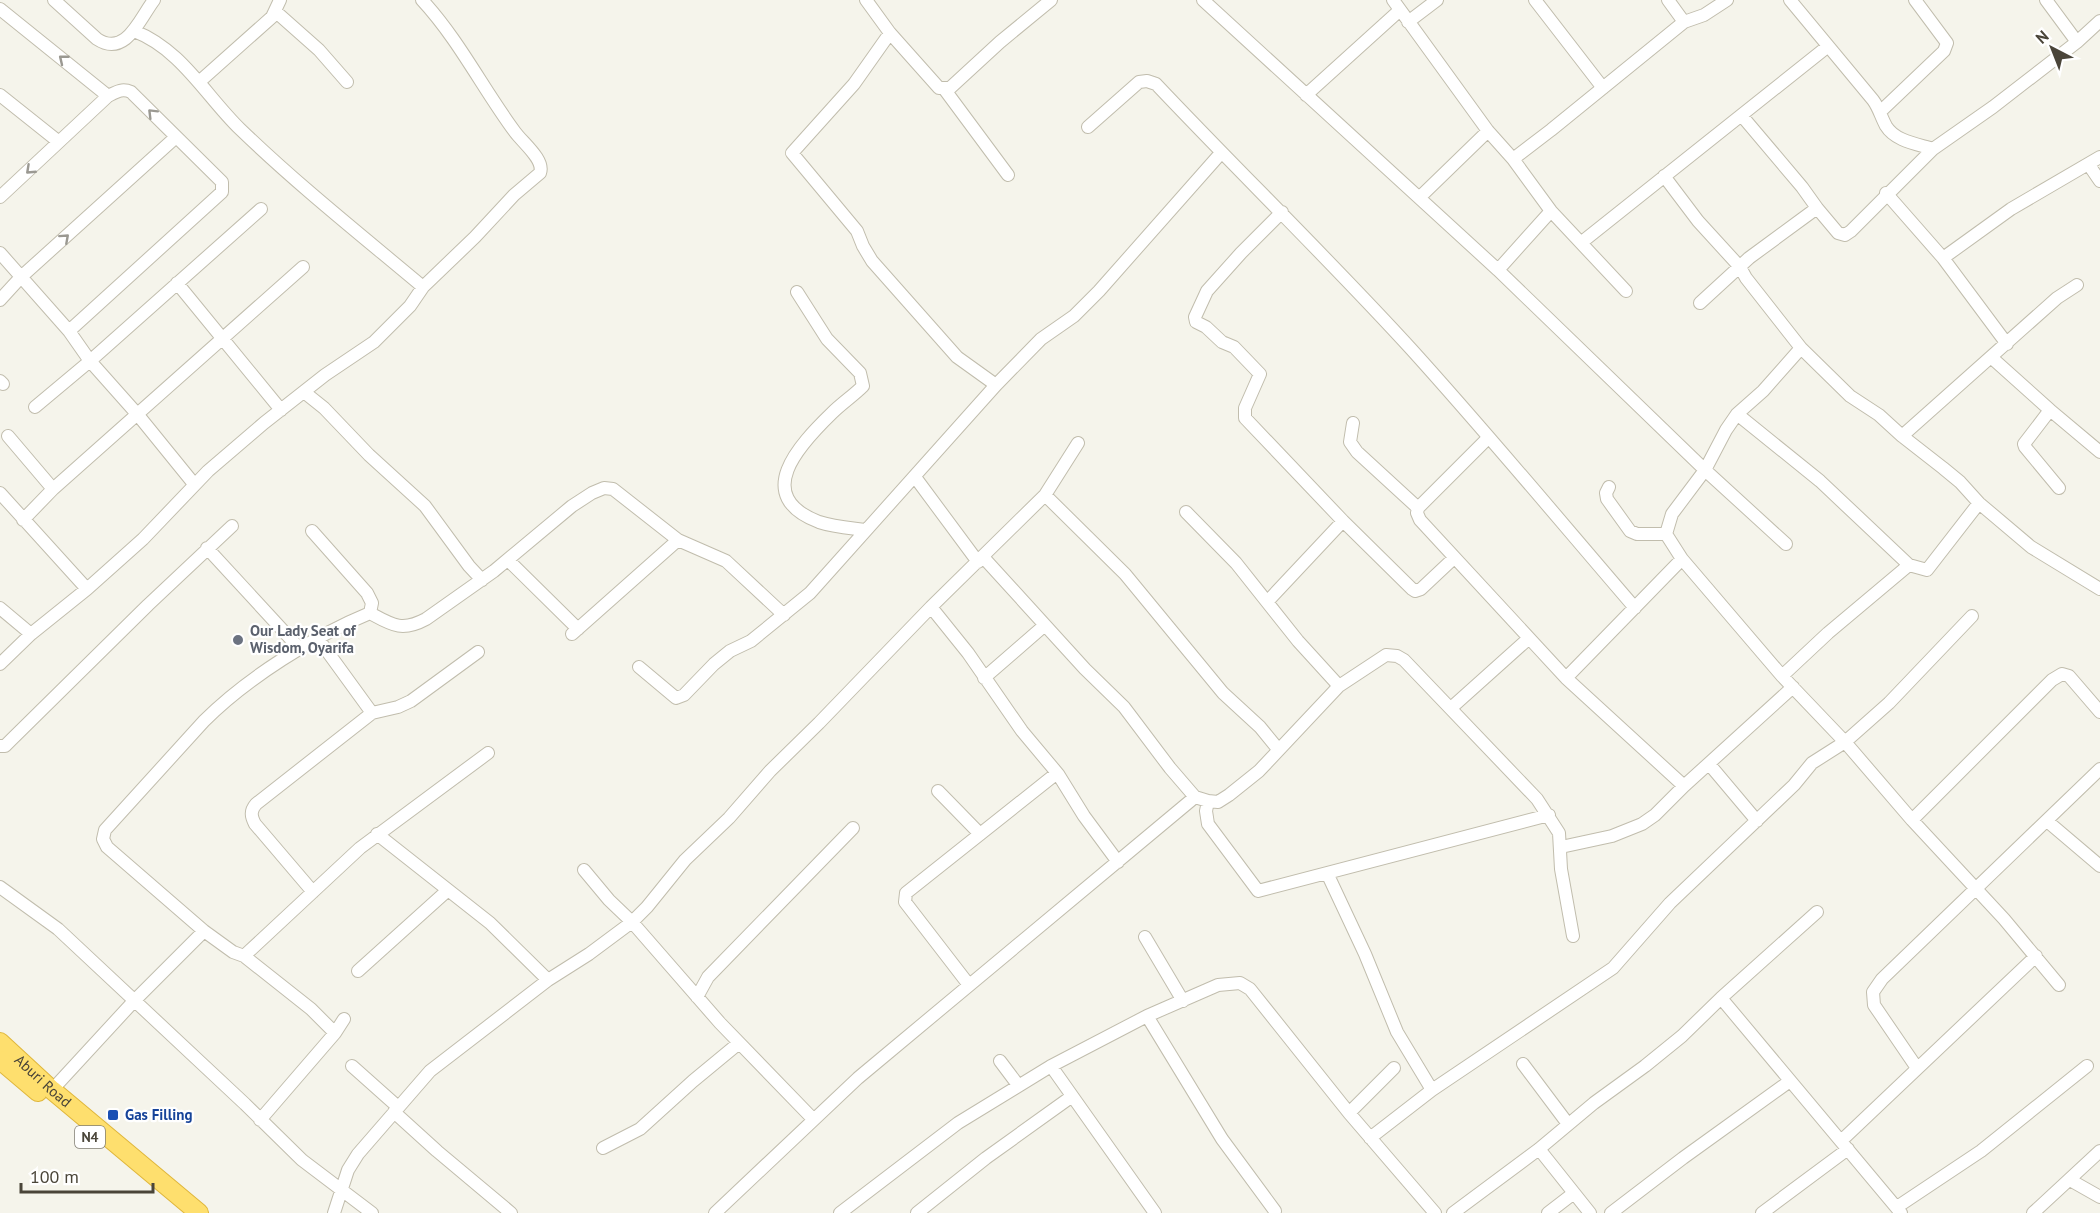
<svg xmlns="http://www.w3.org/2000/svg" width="2100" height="1213" viewBox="0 0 2100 1213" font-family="'PT Sans',sans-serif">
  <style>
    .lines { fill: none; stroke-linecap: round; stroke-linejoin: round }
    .minor-casing { stroke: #c1bdad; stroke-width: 14 }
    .highway-casing { stroke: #dfb63c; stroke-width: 20 }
    .minor { stroke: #fff; stroke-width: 12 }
    .highway { stroke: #fedf6e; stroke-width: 18 }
    .oneway { stroke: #9b9992 }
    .worship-dot { fill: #6b7280; stroke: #fff; stroke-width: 2 }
    .transit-dot { fill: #1a4fb4; stroke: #fff; stroke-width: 2 }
    .labels { text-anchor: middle; stroke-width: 4.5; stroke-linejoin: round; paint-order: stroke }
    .shield { fill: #fff; stroke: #807d74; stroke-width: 1.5 }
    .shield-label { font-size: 14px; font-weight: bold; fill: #4a4539 }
    .worship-label { font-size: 15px; font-weight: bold; fill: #5b616d; stroke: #fff; text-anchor: start }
    .street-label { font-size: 15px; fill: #4a4539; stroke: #fff }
    .transit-label { font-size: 15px; font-weight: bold; fill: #164399; stroke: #fff; text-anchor: start }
  </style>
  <rect width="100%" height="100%" fill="#f5f4eb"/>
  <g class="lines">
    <g class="minor-casing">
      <path id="minor" d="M 54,0 L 97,39 C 126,58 140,18 154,0
        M 866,0 L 890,33 L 939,88 L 950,88 L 1000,42 L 1051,0
        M 1203,0 L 1498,270 L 1705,470 L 1786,544
        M 1393,0 L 1488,131 L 1513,159 L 1551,211 L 1626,291
        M 1535,0 L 1603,88
        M 1790,0 L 1873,100 C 1879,108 1881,117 1886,126 C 1895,141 1917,144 1933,149
        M 2046,0 L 2077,42
        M 0,9 L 108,96
        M 275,11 L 319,50 L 347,82
        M 1408,22 L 1437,0
        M 1684,22 L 1704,15 L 1727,0
        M 134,31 C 181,49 206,96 240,129 C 298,185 361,235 423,287
        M 890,33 L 854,84 L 792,153 L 857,231 L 863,246 L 872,261 L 957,357 L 996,385
        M 199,82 L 272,17 L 280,0
        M 945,90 L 1008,175
        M 0,95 L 59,142
        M 1306,95 L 1400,10
        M 1881,111 L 1944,51 L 1947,43 L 1915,0
        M 1742,116 L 1802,187 L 1817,208
        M 1088,127 L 1139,82 L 1147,81 L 1156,84 C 1240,173 1329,259 1412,350 C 1488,434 1561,522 1635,608
        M 1513,159 L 1551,130 L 1684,22 L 1668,0
        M 2089,165 L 2100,181
        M 1664,176 L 1698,221 L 1740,267 L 1746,278 L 1801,348 L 1763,391 L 1737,414 L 1726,430 L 1705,470 L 1672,514 L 1666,534 L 1682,559 L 1782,676 L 1845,742 L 1912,820 L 2004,919 L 2059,985
        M 1886,193 L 1943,258 L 2007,344
        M 0,197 L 108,96 C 116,92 122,88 131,92 L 222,182 L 222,192 L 69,331
        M 1420,197 L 1488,131
        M 1282,212 L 1241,253 L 1207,291 L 1195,317 L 1196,322 L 1206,327 L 1222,342 L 1234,347 L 1260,374 L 1245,408 L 1245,418 L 1343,521 L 1412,589 L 1415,591 L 1421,589 L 1454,558
        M 1582,242 L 1827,47
        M 0,253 L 69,331 L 90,361 L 35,407
        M 1943,258 L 2011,209 L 2100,157
        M 1498,270 L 1551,211
        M 177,283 L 281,410
        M 797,292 L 827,339 L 860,373 L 863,386 C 853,396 842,403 832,413 C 799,445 751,496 819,522 C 834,527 850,528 865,530
        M 0,300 L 21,277 L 176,137
        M 1700,303 L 1749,258 L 1817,208 L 1838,233 L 1845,235 L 1851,231 L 1933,149 L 1993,107 L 2077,42 L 2100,21
        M 1801,348 L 1850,396 L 1879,415 L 1902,436 L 1943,468 L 1960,482 L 1979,503 L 2031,547 L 2100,589
        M 1992,358 L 2050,410 L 2100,452
        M 0,381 L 3,384
        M 304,392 L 324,408 L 369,455 L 425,506 L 469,566 L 482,580
        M 2050,410 L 2024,444 L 2025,447 L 2059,488
        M 1737,414 L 1820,481 L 1909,565
        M 1353,423 L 1350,442 L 1357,452 L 1418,508
        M 8,436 L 53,489
        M 1902,436 L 2057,298 L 2077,285
        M 1488,438 L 1418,508 L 1417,513 L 1420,520 L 1566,678 L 1684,786
        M 915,477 L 978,562
        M 194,484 L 138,415 L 90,361 L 261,209
        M 1609,487 L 1606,493 L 1607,499 L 1630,531 L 1637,534 L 1666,534
        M 0,493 L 87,589
        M 1045,495 L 1125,574 L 1223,693 L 1260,727 L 1278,749
        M 1186,512 L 1236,563 L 1298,641 L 1339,686
        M 23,520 L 53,489 L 303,267
        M 312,531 L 367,593 L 372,603 L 370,613
        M 207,548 L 300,649
        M 983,557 L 1085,669 L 1124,707 L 1170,768 L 1195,797 L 1208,801 L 1218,802 L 1229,795 L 1259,771 L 1339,686 L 1386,655 L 1397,656 L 1404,660 L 1537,799 L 1559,833 L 1561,869 L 1573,936
        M 508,560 L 578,629
        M 1267,602 L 1343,521
        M 931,607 L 968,653 L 1022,731 L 1058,774 L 1084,816 L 1118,862
        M 0,608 L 31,634
        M 572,634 L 678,540
        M 319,640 L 372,713
        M 0,664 L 31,634 L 87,589 L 143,539 L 208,471 L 264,423 L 325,375 L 374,342 L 410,306 L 423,287 L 475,237 L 514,195 L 540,173 C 545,160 523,143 515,132 C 483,89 459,40 422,0
        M 639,667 L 676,698 L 684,695 L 714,664 L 730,651 L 751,641 L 810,593 L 996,385 L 1041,339 L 1074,316 L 1099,291 L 1221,153
        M 1782,676 L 1828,633 L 1909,565 L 1927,570 L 1979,503
        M 984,678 L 1045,625
        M 1566,678 L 1682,559
        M 1451,708 L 1528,639
        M 0,746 L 5,746 L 11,740 L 148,605 L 232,526
        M 488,753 L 360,848 L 244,956 L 233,952 L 204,931 L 107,847 L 103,839 L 105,830 L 204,721 C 247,678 314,636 370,613 C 392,625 402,632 426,619 L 494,571 L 572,506 L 592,493 L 604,488 L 613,489 L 678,540 L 726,561 L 784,615
        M 1709,764 L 1757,821
        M 938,791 L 980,834
        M 1208,801 L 1206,811 L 1208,824 L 1258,891 L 1549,815
        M 1912,820 L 2052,680 L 2062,674 L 2069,676 L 2100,712
        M 2047,821 L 2100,866
        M 377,834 L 490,923 L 548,980
        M 1561,847 L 1612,836 L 1642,824 L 1655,815 L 1684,786 L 1793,687
        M 584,870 L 609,900 L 632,922 L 720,1023 L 813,1119
        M 1327,873 L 1365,954 L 1397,1032 L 1432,1090
        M 0,887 L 58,929 L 245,1104 L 302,1160 L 372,1213
        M 313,892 L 255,824 C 251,816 250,811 256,804 L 372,713 L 398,707 L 411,701 L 478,652
        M 1145,937 L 1183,1001
        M 244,956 L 311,1009 L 335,1033
        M 358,971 L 448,890
        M 969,985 L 905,902 L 906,893 L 1057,773
        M 697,997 L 708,977 L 853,828
        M 1721,998 L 1901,1213
        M 1147,1016 L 1222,1139 L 1275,1211
        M 1000,1061 L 1018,1085
        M 1523,1064 L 1568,1124
        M 352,1066 L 398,1107
        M 1051,1066 L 1155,1213
        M 1917,1068 L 1874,1005 L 1873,992 L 1882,979 L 2100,769
        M 52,1090 L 134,1001 L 204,931
        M 394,1112 L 437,1151 L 511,1213
        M 1349,1113 L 1394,1068
        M 260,1120 L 335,1033 L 344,1019
        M 1370,1138 L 1432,1090 L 1613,968 L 1670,903 L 1794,785 L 1812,763 L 1845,742 L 1889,703 L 1972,616
        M 1842,1140 L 2036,956
        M 603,1148 L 640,1129 L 693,1081 L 739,1043
        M 1539,1149 L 1590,1213
        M 2070,1180 L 2100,1197
        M 1897,1207 L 1981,1151 L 2087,1066
        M 334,1213 L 348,1170 L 358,1154 L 430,1071 L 548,980 L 589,954 L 632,922 L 647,907 L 685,860 L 729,818 L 770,771 L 819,723 L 931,607 L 1045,495 L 1078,443
        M 715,1213 L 858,1078 L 1195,797
        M 840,1213 L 958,1123 L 1051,1066 L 1147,1016 L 1218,985 L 1240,983 L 1250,989 L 1349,1113 L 1435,1213
        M 917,1213 L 986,1158 L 1071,1097
        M 1453,1213 L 1539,1149 L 1594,1103 L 1645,1066 L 1682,1036 L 1721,998 L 1817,912
        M 1548,1213 L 1574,1193
        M 1611,1213 L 1683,1158 L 1790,1081
        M 1762,1213 L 1848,1149
        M 2033,1213 L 2100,1151"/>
    </g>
    <g class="highway-casing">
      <g id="highway">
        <path id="s1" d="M 0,1042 L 52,1090 L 199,1213"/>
        <path d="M 0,1060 L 38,1092"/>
      </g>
    </g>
    <use href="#minor" class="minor"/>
    <use href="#highway" class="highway"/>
  </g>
  <defs><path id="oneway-chevron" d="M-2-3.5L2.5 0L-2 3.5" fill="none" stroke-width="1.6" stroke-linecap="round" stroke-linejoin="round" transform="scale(1.5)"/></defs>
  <g class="oneway">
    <use href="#oneway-chevron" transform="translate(63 59) rotate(-141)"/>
    <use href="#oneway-chevron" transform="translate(152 113) rotate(-135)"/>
    <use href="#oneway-chevron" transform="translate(30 170) rotate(137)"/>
    <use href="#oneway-chevron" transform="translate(65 238) rotate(-42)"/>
  </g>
  <circle class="worship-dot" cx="238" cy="640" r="6"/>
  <rect class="transit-dot" x="107" y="1109" width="12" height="12" rx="3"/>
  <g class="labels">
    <rect class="shield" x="75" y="1126" width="30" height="22" rx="4.5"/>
    <g class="shield-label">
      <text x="90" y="1142">N4</text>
    </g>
    <g class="worship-label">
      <text x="250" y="636">Our Lady Seat of<tspan x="250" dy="17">Wisdom, Oyarifa</tspan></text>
    </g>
    <g class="street-label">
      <text dy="5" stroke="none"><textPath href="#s1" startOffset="58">Aburi Road</textPath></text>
    </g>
    <g class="transit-label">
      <text x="125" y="1120">Gas Filling</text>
    </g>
  </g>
  <g transform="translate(2052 48) rotate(318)" stroke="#ffffff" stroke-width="4.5" paint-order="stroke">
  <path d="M0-4.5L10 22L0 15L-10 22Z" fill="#4a4539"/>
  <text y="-9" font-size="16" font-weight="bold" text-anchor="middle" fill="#4a4539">N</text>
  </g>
  <path d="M21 1183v9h132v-9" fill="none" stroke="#4a4539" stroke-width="3"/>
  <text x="30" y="1183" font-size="18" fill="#4a4539" stroke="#ffffff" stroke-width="4.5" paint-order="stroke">100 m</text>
</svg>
